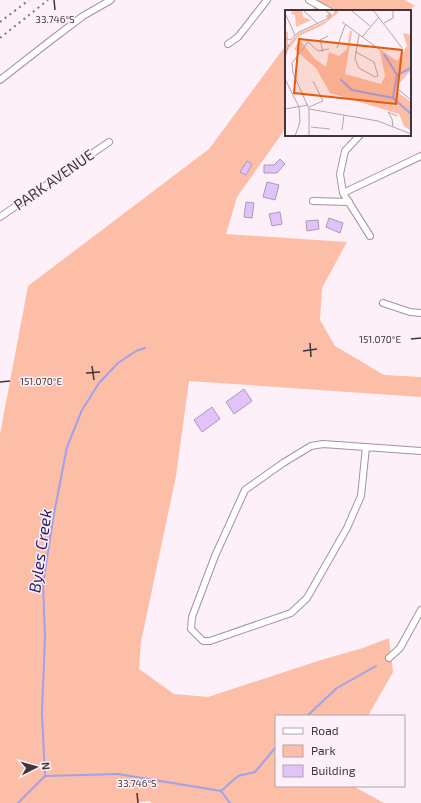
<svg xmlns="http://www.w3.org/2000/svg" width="421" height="803" viewBox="0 0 421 803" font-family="'Exo 2',sans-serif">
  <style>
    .green { fill: #fcbea7 }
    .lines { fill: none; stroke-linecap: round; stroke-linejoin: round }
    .stream { stroke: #9ea2ea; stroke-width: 2 }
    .building { fill: #e2c2f9; stroke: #a69cae }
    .street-casing { stroke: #a6929e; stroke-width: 8 }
    .street { stroke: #fff; stroke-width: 6 }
    .rail { stroke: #81777d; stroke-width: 2; stroke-dasharray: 2 4; stroke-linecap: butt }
    .ticks { fill: none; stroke: #3e363b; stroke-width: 1.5 }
    .labels { text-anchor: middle; stroke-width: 3; stroke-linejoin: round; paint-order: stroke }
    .street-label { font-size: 15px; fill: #3e363b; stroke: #fdf0f8 }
    .water-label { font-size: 16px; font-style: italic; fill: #25196b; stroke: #fdf0f8 }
    .inset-river { fill: none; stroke: #9ea2ea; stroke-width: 2 }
    .inset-road { fill: none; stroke: #b1a6ac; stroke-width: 1 }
    .view { fill: #e8590c; fill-opacity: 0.15; stroke: #e8590c; stroke-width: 2 }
    .inset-edge { fill: none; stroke: #3e363b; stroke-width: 2 }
    .ticks-label { font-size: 10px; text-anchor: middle; fill: #3e363b; stroke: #fdf0f8; stroke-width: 3; stroke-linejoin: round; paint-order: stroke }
  </style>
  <rect width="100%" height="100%" fill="#fdf0f8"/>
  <path class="green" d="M 319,0 L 405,0 L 415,6 L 407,11 L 311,11 Z
    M 286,45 L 286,128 L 237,197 L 226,234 L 347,242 L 322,288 L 320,320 L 335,346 L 384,375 L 421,377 L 421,397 L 189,381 L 176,476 L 141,642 L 139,669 L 174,694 L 208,697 L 321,660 L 363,648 L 389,638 L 393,672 L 368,716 L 276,716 L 276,786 L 353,786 L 384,803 L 152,803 L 148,801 L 134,803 L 0,803 L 0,434 L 28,286 L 209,149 Z"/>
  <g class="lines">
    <path class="stream" d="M 307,716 L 337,688 L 376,666
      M 45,776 L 118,774 L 221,791 L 230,803
      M 221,791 L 238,776 L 255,772 L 276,747
      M 18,803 L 45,776 L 42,713 L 45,637 L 43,584 L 53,519 L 67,447 L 82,410 L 99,383 L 118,363 L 136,351 L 145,348"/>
  </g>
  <path class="building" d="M 280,159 L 285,164 L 277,173 L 264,173 L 264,165 L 274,165 Z
    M 247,161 L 252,164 L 246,175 L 240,172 Z
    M 267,182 L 279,185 L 275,200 L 263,197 Z
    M 246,202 L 254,203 L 252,218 L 244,217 Z
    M 280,212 L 282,224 L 272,226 L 269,214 Z
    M 329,218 L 343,223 L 340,233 L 326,227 Z
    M 318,220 L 319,229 L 307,231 L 306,221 Z
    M 244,389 L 252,401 L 234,414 L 226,402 Z
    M 212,407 L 220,419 L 202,432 L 194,420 Z"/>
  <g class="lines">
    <g class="street-casing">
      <path id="street" d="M 309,0 L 329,11
        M 228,44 L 238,37 L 267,0
        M 0,80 L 50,41 L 83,16 L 111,0
        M 360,135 L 345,151 L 340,174 L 343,193 L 370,236
        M 343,193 L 421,156
        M 313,201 L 349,202
        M 0,217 L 109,142
        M 383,303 L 410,312 L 421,313
        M 366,447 L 361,496 L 347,528 L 307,598 L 291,613 L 210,641 L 203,641 L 191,629 L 192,617 L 215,556 L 245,490 L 283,463 L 311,446 L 323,444 L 421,451
        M 389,658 L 400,648 L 421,610"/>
    </g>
    <use href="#street" class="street"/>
    <path class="rail" d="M 0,22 L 29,0
      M 0,38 L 48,0"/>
  </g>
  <path class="ticks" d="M 54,0 L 55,10M 411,339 L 421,338M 310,343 L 311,357M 303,351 L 317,349M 92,366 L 94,380M 86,373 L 100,372M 0,382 L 10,381M 137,793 L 138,803"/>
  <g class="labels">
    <g class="street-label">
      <text transform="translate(54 180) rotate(-35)" y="5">PARK AVENUE</text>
    </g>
    <g class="water-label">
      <text transform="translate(40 551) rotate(-82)" y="6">Byles Creek</text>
    </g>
  </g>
  <g transform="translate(285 10)">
    <rect width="126" height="126" fill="#fdf0f8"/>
    <path d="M 7,0 L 17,0 L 18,7 L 26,10 L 11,17 L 10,5 L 6,4 ZM 41,0 L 48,5 L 50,0 L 54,2 L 38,15 L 14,26 L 3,40 L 0,49 L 0,23 L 3,21 L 3,39 L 5,32 L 14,23 L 43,10 L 41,6 L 44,3 ZM 65,20 L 67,22 L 60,64 L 96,74 L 100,66 L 95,42 L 99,42 L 112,51 L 122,36 L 118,23 L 126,25 L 126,64 L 124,62 L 113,75 L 114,83 L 126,92 L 126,121 L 119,116 L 114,104 L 45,83 L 31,58 L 9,39 L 15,30 L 29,48 L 41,57 L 44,42 L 54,46 L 62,39 Z" fill="#fcbea7"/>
    <path class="inset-river" d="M 99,44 L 112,65M 55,69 L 67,80 L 108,88 L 126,104M 108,87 L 112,65 L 126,58"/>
    <path class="inset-road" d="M 66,0 L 85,16M 88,0 L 117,38M 19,1 L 33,14M 0,3 L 10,25M 57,12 L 98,42M 99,13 L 108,8 L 108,0M 77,27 L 94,7M 0,28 L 5,30 L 14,22 L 44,8 L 45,4 L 40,0M 52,38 L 60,15M 38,42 L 35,30 L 43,26M 71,42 L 89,52 L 93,66 L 90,67 L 74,58 L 70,49 L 70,48 L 74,25M 0,46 L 4,34M 0,69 L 14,97 L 15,112 L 10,126M 114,80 L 126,90M 24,97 L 38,91 L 28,71M 0,99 L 23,95M 24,99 L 93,111 L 126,124M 26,117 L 45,119M 108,117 L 107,109 L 103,102 L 112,106M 57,120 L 59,105M 24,126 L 24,99 L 8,63 L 7,53 L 23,32 L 33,41 L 44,39"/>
    <path class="view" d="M 14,29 L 117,40 L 111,94 L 9,83 Z"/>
    <rect width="126" height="126" class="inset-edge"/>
  </g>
  <g class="ticks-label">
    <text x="55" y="23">33.746°S</text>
    <text x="380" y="343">151.070°E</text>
    <text x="41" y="385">151.070°E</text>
    <text x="137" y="787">33.746°S</text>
  </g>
  <rect x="275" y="715" width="130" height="72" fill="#fdf0f8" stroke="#b1a6ac"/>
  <rect x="283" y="728" width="20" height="6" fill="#ffffff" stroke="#b1a6ac"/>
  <text x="311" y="735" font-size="12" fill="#3e363b">Road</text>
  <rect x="283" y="745" width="20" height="12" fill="#fcbea7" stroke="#b1a6ac"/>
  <text x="311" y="755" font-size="12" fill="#3e363b">Park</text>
  <rect x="283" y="765" width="20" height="12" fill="#e2c2f9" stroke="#b1a6ac"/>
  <text x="311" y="775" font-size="12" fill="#3e363b">Building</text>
  <g transform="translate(36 767) rotate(84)" stroke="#fdf0f8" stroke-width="3" paint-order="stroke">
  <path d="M0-3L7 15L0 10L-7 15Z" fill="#3e363b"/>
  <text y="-6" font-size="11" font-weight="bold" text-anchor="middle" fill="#3e363b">N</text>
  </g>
</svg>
